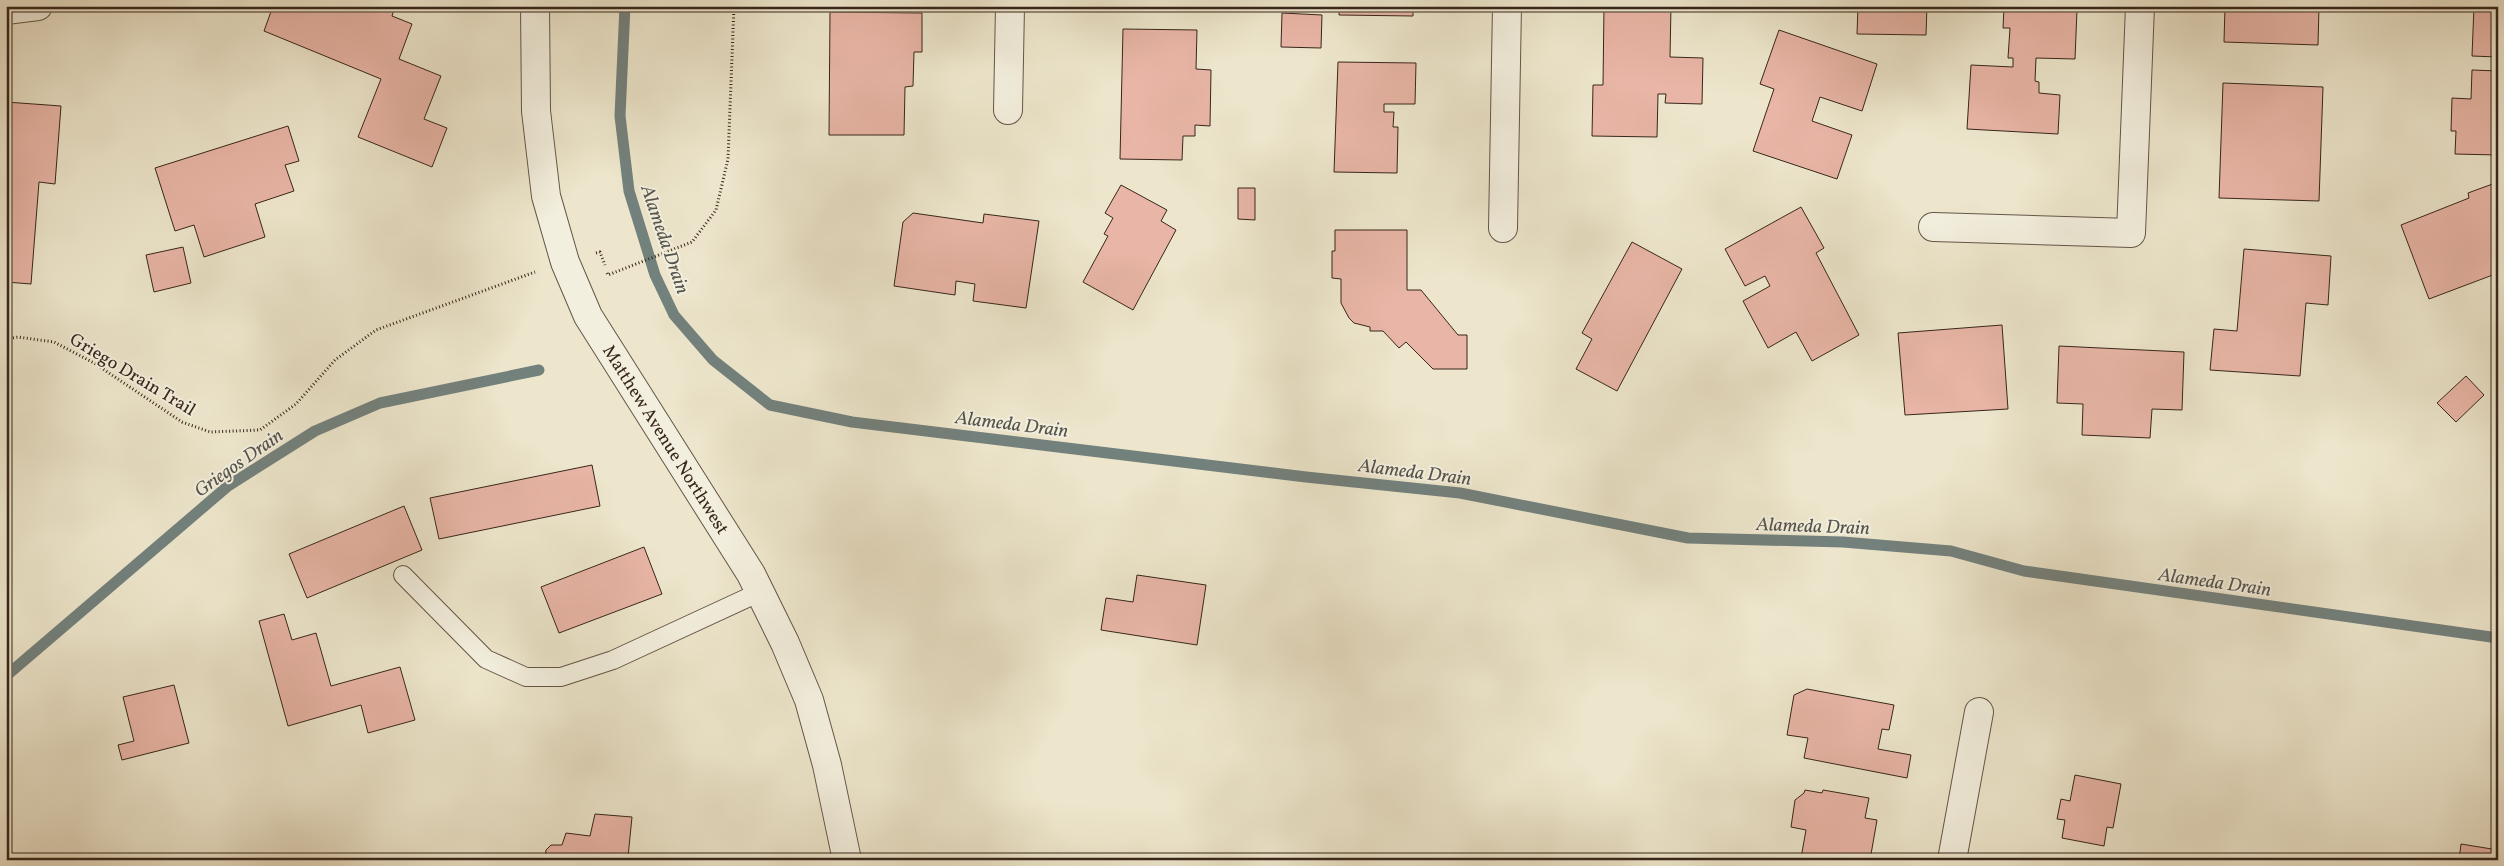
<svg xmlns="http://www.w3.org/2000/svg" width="2504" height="866" viewBox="0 0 2504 866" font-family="Vollkorn,serif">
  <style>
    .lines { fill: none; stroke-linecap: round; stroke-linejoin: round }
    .stream { stroke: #73817d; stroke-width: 11 }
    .building { fill: #e8b5a6; stroke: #37261b }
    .service-casing { stroke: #645647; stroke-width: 20 }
    .minor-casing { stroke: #645647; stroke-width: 30 }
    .tertiary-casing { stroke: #645647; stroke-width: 30 }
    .path { stroke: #37261b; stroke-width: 3; stroke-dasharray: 1 2.5; stroke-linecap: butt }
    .service { stroke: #f3efde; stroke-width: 18 }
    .minor { stroke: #f3efde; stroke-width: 28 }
    .tertiary { stroke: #f3efde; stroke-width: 28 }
    .labels { text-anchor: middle; stroke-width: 4; stroke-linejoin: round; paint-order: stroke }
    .street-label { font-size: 18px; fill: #37261b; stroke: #f3efde }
    .water-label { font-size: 19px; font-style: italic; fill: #55544c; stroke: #f3efde }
  </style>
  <rect width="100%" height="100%" fill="#ede6cc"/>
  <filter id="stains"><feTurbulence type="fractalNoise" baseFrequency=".004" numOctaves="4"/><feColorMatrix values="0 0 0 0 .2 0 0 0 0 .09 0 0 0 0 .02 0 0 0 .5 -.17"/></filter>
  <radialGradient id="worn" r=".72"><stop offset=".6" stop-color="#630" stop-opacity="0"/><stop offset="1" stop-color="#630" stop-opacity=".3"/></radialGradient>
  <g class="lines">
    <path class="stream" d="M 625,6 L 620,116 L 629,191 L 655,275 L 674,315 L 713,360 L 770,405 L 852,422 L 1306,477 L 1460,493 L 1688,538 L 1843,542 L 1951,551 L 2024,571 L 2498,638
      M 6,676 L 228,486 L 315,431 L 380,403 L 539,370"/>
  </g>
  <path class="building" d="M 273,6 L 395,6 L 392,16 L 412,24 L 399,59 L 441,76 L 424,119 L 447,128 L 432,167 L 358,137 L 381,79 L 264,31 Z
    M 1103,6 L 1218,6 L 1218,9 Z
    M 1339,6 L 1413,6 L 1413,16 L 1339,15 Z
    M 1604,6 L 1671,6 L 1670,57 L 1703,58 L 1702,104 L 1665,103 L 1666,94 L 1658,94 L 1657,137 L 1592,136 L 1593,85 L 1603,85 Z
    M 1858,6 L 1927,6 L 1926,35 L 1857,34 Z
    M 2225,6 L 2319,6 L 2318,45 L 2224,42 Z
    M 2474,6 L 2498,6 L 2498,57 L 2472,56 Z
    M 2004,7 L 2077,10 L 2075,59 L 2036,58 L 2035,81 L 2039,82 L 2039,93 L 2060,95 L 2058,134 L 1967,129 L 1971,65 L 2013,67 L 2013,58 L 2008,58 L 2010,28 L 2003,28 Z
    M 830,12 L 922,13 L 922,52 L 914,52 L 913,86 L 905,87 L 904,135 L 829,135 Z
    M 1282,13 L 1322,15 L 1321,48 L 1281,47 Z
    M 1123,29 L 1197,30 L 1196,69 L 1211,70 L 1210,126 L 1195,125 L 1195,136 L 1183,136 L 1182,160 L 1120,159 Z
    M 1779,30 L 1877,64 L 1862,111 L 1820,97 L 1812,121 L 1852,135 L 1837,179 L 1753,151 L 1774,89 L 1760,84 Z
    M 1338,62 L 1416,63 L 1415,104 L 1384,104 L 1384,112 L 1394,112 L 1393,127 L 1398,127 L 1397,173 L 1334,172 Z
    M 2472,70 L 2498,71 L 2498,155 L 2455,154 L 2456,131 L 2451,131 L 2452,98 L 2471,99 Z
    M 2223,83 L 2323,87 L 2319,201 L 2219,198 Z
    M 6,102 L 61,106 L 55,184 L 39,182 L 31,284 L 6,282 Z
    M 288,126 L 299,161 L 285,165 L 294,191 L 255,204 L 265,237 L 204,257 L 194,225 L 175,231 L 155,168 Z
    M 2498,182 L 2498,240 L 2495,240 L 2498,247 L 2498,273 L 2429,299 L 2401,225 L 2469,198 L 2468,193 Z
    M 1121,185 L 1167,210 L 1161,221 L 1176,230 L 1133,310 L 1083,282 L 1108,236 L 1104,234 L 1113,218 L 1105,213 Z
    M 1238,188 L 1255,188 L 1255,220 L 1238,219 Z
    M 1801,207 L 1824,248 L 1816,253 L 1859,335 L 1812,361 L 1796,332 L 1768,348 L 1743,301 L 1770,286 L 1765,276 L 1745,286 L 1725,249 Z
    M 913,213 L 983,223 L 984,214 L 1039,221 L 1026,308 L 973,301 L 975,284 L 956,281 L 955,295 L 894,286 L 903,222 Z
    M 1335,230 L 1407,230 L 1407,290 L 1421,290 L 1458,335 L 1467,335 L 1467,369 L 1433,369 L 1406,342 L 1399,348 L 1383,331 L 1370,331 L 1370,327 L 1354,323 L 1349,318 L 1341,303 L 1341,279 L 1332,278 L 1332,251 L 1335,251 Z
    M 1632,242 L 1682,269 L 1617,391 L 1576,369 L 1592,339 L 1582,333 Z
    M 183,247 L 191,283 L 154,292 L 146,255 Z
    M 2244,249 L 2331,256 L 2328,305 L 2306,303 L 2300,376 L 2210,370 L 2214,329 L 2237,331 Z
    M 2002,325 L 2008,409 L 1905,415 L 1898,333 Z
    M 2059,346 L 2184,352 L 2182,410 L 2152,409 L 2150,438 L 2082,435 L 2083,404 L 2057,403 Z
    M 2466,376 L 2484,395 L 2456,422 L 2437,403 Z
    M 592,465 L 600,506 L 439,539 L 430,498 Z
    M 404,506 L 422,550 L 307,598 L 289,554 Z
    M 644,547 L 662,594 L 559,633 L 541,587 Z
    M 1137,575 L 1206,585 L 1197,645 L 1101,630 L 1106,598 L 1133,602 Z
    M 284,614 L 292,640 L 316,633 L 331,686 L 400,667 L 415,720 L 368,733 L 361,705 L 288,726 L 259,621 Z
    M 174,685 L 189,743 L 122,760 L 118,745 L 134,741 L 123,697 Z
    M 1807,689 L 1894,705 L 1889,730 L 1882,729 L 1878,749 L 1911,755 L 1907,778 L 1804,758 L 1808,738 L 1787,735 L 1794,695 Z
    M 2075,775 L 2121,784 L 2113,828 L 2107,827 L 2104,846 L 2062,838 L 2065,820 L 2057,819 L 2061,799 L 2070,801 Z
    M 1805,790 L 1822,793 L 1823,790 L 1869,798 L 1865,818 L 1877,820 L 1870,860 L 1801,858 L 1806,830 L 1791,827 L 1795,800 L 1804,793 Z
    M 595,814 L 632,817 L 628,857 L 625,860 L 545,860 L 546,850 L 551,845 L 562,845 L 566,833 L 590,836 Z
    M 2461,844 L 2498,850 L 2498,860 L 2459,860 Z"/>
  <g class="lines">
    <g class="service-casing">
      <path id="service" d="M 403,575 L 486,659 L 526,677 L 561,677 L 613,660 L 760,592"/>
    </g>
    <g class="minor-casing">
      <path id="minor" d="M 6,10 L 38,6
        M 1008,110 L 1010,6
        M 1933,227 L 2131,233 L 2140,6
        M 1503,228 L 1507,6
        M 1952,860 L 1979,712"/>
    </g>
    <g class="tertiary-casing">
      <g id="tertiary">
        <path id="s1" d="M 535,6 L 536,111 L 546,196 L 565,262 L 588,316 L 751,574 L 785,643 L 809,700 L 827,765 L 847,860"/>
      </g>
    </g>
    <path class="path" d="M 596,253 L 600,252 L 605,265
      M 607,273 L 608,275 L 692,242 L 716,210 L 728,159 L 734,6
      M 6,339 L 18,337 L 54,342 L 94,363 L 182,422 L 210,432 L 260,430 L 296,404 L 335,360 L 376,330 L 535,272"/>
    <use href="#service" class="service"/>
    <use href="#minor" class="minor"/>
    <use href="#tertiary" class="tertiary"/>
  </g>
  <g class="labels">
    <g class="street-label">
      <text transform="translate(133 374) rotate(31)" y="6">Griego Drain Trail</text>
      <text dy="6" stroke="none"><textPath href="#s1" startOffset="464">Matthew Avenue Northwest</textPath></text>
    </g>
    <g class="water-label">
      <text transform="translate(666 239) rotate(71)" y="7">Alameda Drain</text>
      <text transform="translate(1012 423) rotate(7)" y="7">Alameda Drain</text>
      <text transform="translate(238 462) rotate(-35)" y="7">Griegos Drain</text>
      <text transform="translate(1415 471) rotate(7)" y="7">Alameda Drain</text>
      <text transform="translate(1813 525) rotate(2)" y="7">Alameda Drain</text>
      <text transform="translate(2215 581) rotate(8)" y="7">Alameda Drain</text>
    </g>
  </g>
  <rect width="2504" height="866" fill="none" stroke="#ede6cc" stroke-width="25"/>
  <rect x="8" y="8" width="2489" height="851" fill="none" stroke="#37261b" stroke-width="2.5"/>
  <rect x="12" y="12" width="2479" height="841" fill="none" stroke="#37261b"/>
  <rect width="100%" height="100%" filter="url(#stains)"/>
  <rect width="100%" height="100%" fill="url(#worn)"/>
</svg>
